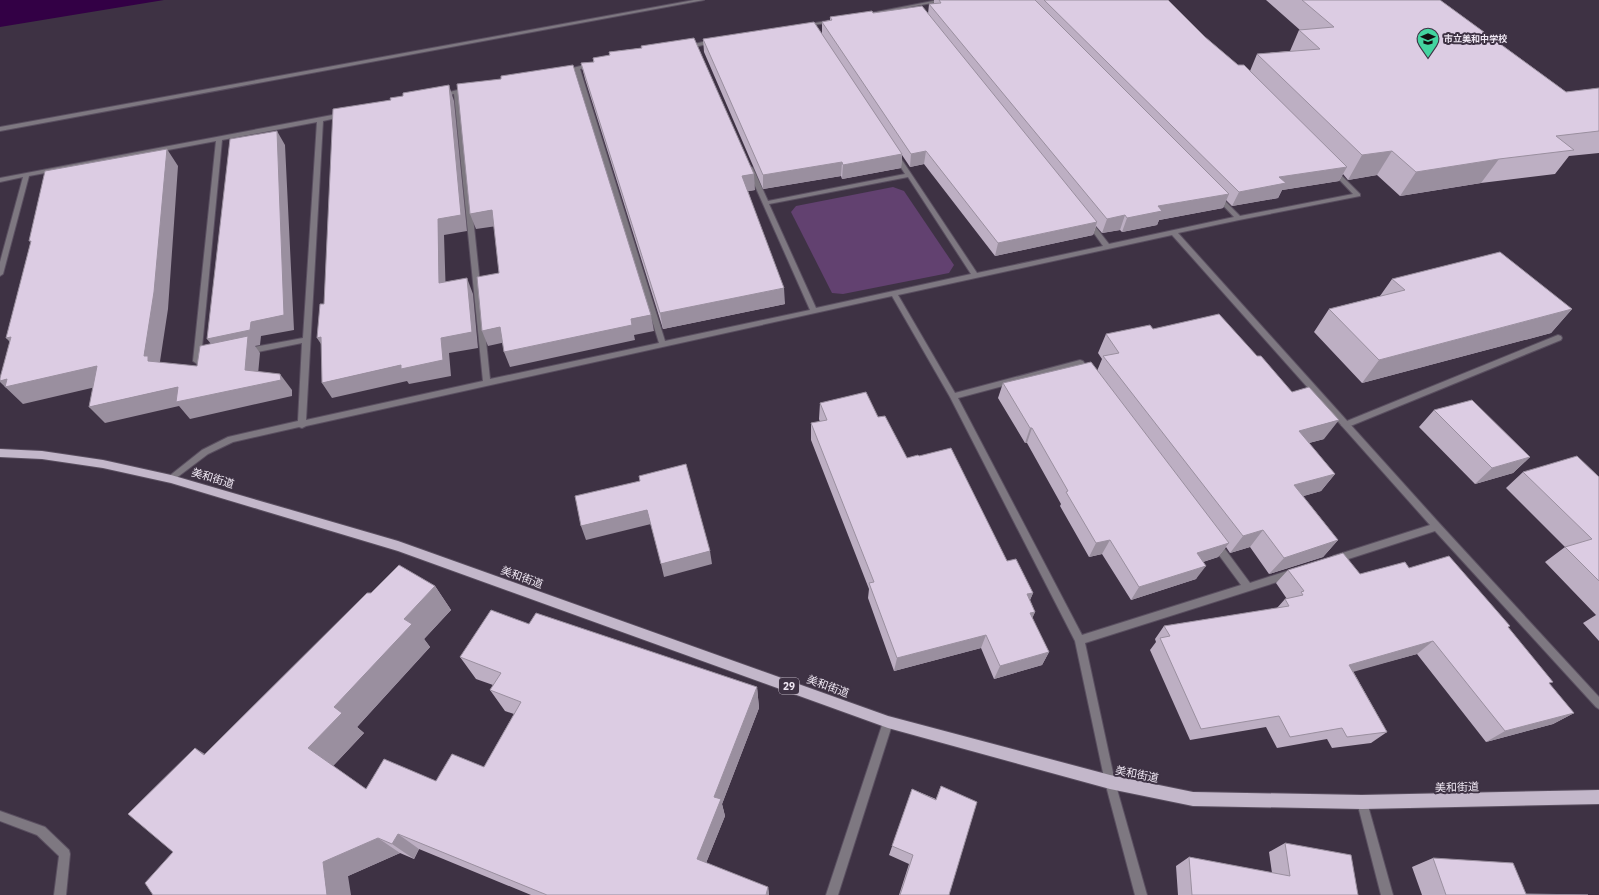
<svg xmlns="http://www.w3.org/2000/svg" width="1599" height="895" viewBox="0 0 1599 895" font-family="'IBM Plex Sans','Noto Sans JP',sans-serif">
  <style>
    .green { fill: #624170 }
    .water { fill: #330045 }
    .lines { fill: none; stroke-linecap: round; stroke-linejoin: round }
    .service-casing { stroke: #5a4f60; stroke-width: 2 }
    .minor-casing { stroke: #5a4f60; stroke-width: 2 }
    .primary-casing { stroke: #5a4f60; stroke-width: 2 }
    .service { fill: #7e7881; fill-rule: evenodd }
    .minor { fill: #7e7881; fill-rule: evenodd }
    .primary { fill: #c3b7ca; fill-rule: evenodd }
    .wall { fill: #bdafc3 }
    .shaded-wall { fill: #9a8f9f }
    .building { fill: #dccce3; stroke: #9a8f9f }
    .labels { text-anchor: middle; stroke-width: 4; stroke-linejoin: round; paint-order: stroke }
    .far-poi-label { font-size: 9px; font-weight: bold; fill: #efe7f3; stroke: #3e3244; text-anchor: start }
    .shield { fill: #3e3244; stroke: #bab1be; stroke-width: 1 }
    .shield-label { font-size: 10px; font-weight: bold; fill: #efe7f3 }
    .street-label { font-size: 11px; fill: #efe7f3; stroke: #3e3244 }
  </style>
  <rect width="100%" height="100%" fill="#3e3244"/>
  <path class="green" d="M 893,187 L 904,191 L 954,265 L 949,273 L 843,294 L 832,293 L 791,212 L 796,206 Z"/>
  <path class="water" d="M 0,0 L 164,0 L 0,27 Z"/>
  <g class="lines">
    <g class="service-casing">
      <path id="service" d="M 1558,335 L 1561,336 L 1562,338 L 1561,340 L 1348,427 L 1345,428 L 1341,425 L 1342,423 Z"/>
    </g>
    <g class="minor-casing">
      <path id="minor" d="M 694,0 L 704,0 L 0,131 L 0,127 Z
        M 938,0 L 948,0 L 873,14 L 871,13 Z
        M 832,20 L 834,20 L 834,22 L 806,26 L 804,25 Z
        M 714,39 L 716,40 L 716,42 L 686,49 L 683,47 Z
        M 592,63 L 594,64 L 594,66 L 580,69 L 665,341 L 810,310 L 747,168 L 748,167 L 750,166 L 753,168 L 768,201 L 905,174 L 893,155 L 894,154 L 898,154 L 977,273 L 1103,246 L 1086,222 L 1089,220 L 1091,221 L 1109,244 L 1234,217 L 1216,198 L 1216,196 L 1220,196 L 1240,216 L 1353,194 L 1331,171 L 1334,169 L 1336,170 L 1360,194 L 1360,196 L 1239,220 L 1178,233 L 1440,524 L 1599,697 L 1599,709 L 1596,707 L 1435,531 L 1336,563 L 1333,562 L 1332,559 L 1333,556 L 1430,525 L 1172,235 L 898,295 L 955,393 L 1080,360 L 1083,361 L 1091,372 L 1087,375 L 1084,374 L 1078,366 L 958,398 L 1082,635 L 1241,585 L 1213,547 L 1212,544 L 1213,541 L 1216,540 L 1219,541 L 1250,583 L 1293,569 L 1296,570 L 1297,573 L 1296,576 L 1293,577 L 1085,643 L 1115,782 L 1147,895 L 1135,895 L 1105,782 L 1075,641 L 950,397 L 892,296 L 306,426 L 302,428 L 299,427 L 233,442 L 208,454 L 171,482 L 168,481 L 167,479 L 168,477 L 202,450 L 228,437 L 298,421 L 302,343 L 248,354 L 244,351 L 248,348 L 303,338 L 317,122 L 222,140 L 201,358 L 212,357 L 213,359 L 212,361 L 197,364 L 193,361 L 216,141 L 29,176 L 3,274 L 0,276 L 0,262 L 23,177 L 0,182 L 0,178 L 343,113 L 346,115 L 345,116 L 323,121 L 306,420 L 483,381 L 454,94 L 441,97 L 438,95 L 469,87 L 472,89 L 471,90 L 460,93 L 490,379 L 659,343 L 575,70 L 564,73 L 561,71 ZM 908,177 L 971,274 L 816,308 L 769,204 Z
        M 888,717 L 892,719 L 893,722 L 838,895 L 826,895 L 883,722 L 884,719 Z
        M 1362,797 L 1366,798 L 1367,802 L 1393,895 L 1381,895 L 1357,802 L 1358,798 Z
        M 0,811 L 45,827 L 69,850 L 70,854 L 66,895 L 54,895 L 59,856 L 37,835 L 0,821 Z"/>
    </g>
    <g class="primary-casing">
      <path id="primary" d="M 0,449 L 42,451 L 103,460 L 171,475 L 398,541 L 888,716 L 1110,775 L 1193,792 L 1362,795 L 1599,790 L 1599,804 L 1362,809 L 1193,806 L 1110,789 L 888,728 L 398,551 L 171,483 L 103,468 L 42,459 L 0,457 Z"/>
    </g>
    <use href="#service" class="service"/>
    <use href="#minor" class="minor"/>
    <use href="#primary" class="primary"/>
  </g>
  <path class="wall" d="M 934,0 L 1168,0 L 1205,37 L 1238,65 L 1250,71 L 1257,54 L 1290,51 L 1299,30 L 1300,30 L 1266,0 L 1440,0 L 1566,92 L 1599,88 L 1599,153 L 1569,156 L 1555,174 L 1481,183 L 1400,196 L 1377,175 L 1348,180 L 1343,174 L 1339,181 L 1282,190 L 1278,198 L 1232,206 L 1226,200 L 1223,208 L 1159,220 L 1157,225 L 1122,232 L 1120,230 L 1102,233 L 1096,226 L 1093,235 L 995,256 L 924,164 L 910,167 L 902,155 L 901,168 L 842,179 L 841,176 L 763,189 L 704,52 L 703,39 L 822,33 L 822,22 L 830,20 L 830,17 L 873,13 L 928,14 L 929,4 L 934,4 Z
    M 641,46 L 755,190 L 748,191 L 785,304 L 663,329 L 585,79 L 581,63 L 593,62 L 593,58 L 609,56 L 609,52 L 641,48 Z
    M 1392,279 L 1572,309 L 1551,333 L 1362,383 L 1314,332 L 1329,309 L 1380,296 Z
    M 1153,329 L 1324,439 L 1309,443 L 1335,474 L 1321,491 L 1303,496 L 1338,540 L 1323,557 L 1269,574 L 1250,547 L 1230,553 L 1226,547 L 1218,557 L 1203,562 L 1196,579 L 1131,600 L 1102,554 L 1089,557 L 1060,506 L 1061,504 L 1027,443 L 1025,443 L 998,398 L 1003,383 L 1097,371 L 1102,359 L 1098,353 L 1106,334 Z
    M 820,403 L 878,417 L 907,458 L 919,456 L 1033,593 L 1030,600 L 1035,612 L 1032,618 L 1049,652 L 1042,665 L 994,679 L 981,648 L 894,671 L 868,598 L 869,589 L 811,440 L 811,423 L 820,422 L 819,419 Z
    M 1434,410 L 1530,457 L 1513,473 L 1475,484 L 1419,427 Z
    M 1523,472 L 1599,477 L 1599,641 L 1583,623 L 1596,615 L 1545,562 L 1565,547 L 1506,488 Z
    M 1409,568 L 1508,628 L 1549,684 L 1574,713 L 1553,724 L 1486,742 L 1417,654 L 1353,671 L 1387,732 L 1371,743 L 1332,748 L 1327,739 L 1277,748 L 1266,727 L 1190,740 L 1150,650 L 1156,642 L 1155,639 L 1164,626 L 1277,608 L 1285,599 L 1287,599 L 1276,583 L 1288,570 L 1360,574 Z
    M 435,586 L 451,610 L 424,639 L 430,647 L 357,727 L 364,733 L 333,766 L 366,789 L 436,781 L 484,767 L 514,714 L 505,711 L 490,690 L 493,685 L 476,679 L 460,657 L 529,624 L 757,687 L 759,708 L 722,804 L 725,816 L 706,863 L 768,887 L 769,895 L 531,895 L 419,849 L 414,859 L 400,853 L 348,876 L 173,852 L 206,754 L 371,593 Z
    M 941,786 L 949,895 L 899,895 L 909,864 L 889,855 L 912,789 L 936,799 Z
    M 1285,843 L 1358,895 L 1178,895 L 1176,866 L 1189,857 L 1272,873 L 1269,852 Z
    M 1433,858 L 1526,894 L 1588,895 L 1422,895 L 1412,867 Z"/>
  <path class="shaded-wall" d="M 449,85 L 454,101 L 467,231 L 444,235 L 446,299 L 439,283 L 438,219 Z
    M 277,131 L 285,145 L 294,330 L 261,336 L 260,345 L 255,346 L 260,353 L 257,385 L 280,374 L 292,390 L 292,396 L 190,419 L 179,406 L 105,423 L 89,407 L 178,387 L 218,353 L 207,339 L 251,322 Z
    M 167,149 L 178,166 L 168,309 L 159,368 L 162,377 L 144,356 Z
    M 926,151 L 924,164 L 910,167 L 911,154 Z
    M 1392,151 L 1377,175 L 1348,180 L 1362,155 Z
    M 902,154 L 901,168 L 842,179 L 843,165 Z
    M 1499,159 L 1481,183 L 1400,196 L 1416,172 Z
    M 842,162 L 841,176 L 763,189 L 763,175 Z
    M 1347,167 L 1339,181 L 1282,190 L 1278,198 L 1232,206 L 1239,192 L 1279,177 Z
    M 754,174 L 755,190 L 743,192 L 742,176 Z
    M 1229,194 L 1223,208 L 1159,220 L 1157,225 L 1122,232 L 1127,218 L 1158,206 Z
    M 492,210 L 497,226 L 476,229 L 470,214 Z
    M 1125,215 L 1120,230 L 1102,233 L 1107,219 Z
    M 1097,222 L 1093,235 L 995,256 L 998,243 Z
    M 467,278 L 473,294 L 478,348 L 449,353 L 451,376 L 409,384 L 407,381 L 332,398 L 322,383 L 401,365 L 441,338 Z
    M 784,288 L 785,304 L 663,329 L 660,313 Z
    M 1572,309 L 1551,333 L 1362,383 L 1379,360 Z
    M 651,315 L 654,331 L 634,335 L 635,340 L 510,367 L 504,352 L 631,319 Z
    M 500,327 L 506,342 L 488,346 L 482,331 Z
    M 11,337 L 23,355 L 6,338 Z
    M 321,337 L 327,353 L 317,338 Z
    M 97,366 L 113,383 L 23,404 L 0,382 L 0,381 L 7,379 Z
    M 1339,420 L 1324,439 L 1286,449 L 1299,431 Z
    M 1030,428 L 1032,428 L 1027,443 L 1025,443 Z
    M 1530,457 L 1513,473 L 1475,484 L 1492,468 Z
    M 1335,474 L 1321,491 L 1280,503 L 1294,485 Z
    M 647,510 L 651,524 L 586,540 L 581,526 Z
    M 1263,530 L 1250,547 L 1230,553 L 1243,536 Z
    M 1110,540 L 1102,554 L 1089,557 L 1096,543 Z
    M 1338,540 L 1323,557 L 1269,574 L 1284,558 Z
    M 1229,543 L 1218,557 L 1187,567 L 1197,553 Z
    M 710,551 L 712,564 L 664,577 L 661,564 Z
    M 1206,566 L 1196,579 L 1131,600 L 1139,587 Z
    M 435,586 L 451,610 L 424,639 L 430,647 L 357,727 L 364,733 L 333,766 L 308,748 L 334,707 L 404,619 Z
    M 1033,593 L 1027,607 L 1027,594 Z
    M 1035,612 L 1029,626 L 1030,613 Z
    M 986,635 L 981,648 L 894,671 L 897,658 Z
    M 1433,641 L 1417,654 L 1335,677 L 1349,665 Z
    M 1049,652 L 1042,665 L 994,679 L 1000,666 Z
    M 757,687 L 759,708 L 722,804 L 725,816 L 702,873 L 697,859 L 714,797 Z
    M 1574,713 L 1553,724 L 1486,742 L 1505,731 Z
    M 195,748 L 225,766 L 204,755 Z
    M 398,834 L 419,849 L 414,859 L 392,844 Z
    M 378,838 L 400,853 L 348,876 L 351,895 L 327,895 L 323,862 Z
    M 768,887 L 769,895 L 766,895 Z"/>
  <path class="building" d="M 939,0 L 1035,0 L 1229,194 L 1158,206 L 1162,211 L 1127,218 L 1125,215 L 1107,219 L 929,4 L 941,3 Z
    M 1044,0 L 1168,0 L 1205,37 L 1238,65 L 1244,65 L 1347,167 L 1279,177 L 1286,183 L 1239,192 Z
    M 1302,0 L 1440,0 L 1566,92 L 1599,88 L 1599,131 L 1556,136 L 1574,150 L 1499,159 L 1416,172 L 1392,151 L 1362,155 L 1257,54 L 1320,49 L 1299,30 L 1334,27 Z
    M 922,6 L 1097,222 L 998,243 L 926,151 L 911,154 L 822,22 L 832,20 L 830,17 L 872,11 L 873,13 Z
    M 814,22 L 902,154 L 843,165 L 842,162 L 763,175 L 703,39 Z
    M 694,38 L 754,174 L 742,176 L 784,288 L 660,313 L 581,63 L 594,62 L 593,58 L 610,55 L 609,52 L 642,48 L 641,46 Z
    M 573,65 L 651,315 L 631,319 L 632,325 L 504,352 L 500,327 L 482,331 L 477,277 L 499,273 L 492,210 L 470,214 L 457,84 L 501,79 L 501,76 Z
    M 449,85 L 461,215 L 438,219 L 439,283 L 467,278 L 472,332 L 441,338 L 443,360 L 401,369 L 401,365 L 322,383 L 321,337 L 317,338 L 320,304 L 324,304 L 333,109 L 391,100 L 390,98 L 403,96 L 403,93 Z
    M 277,131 L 284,315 L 251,322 L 250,330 L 207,339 L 230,139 Z
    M 167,149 L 154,292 L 144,356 L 148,356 L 148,361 L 197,366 L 200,346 L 248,336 L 245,370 L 280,374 L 281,380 L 176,402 L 178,387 L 89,407 L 97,366 L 5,387 L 7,379 L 0,381 L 0,378 L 11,337 L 6,338 L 31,241 L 29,241 L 45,171 Z
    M 1500,252 L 1572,309 L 1379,360 L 1329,309 L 1405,290 L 1392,279 Z
    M 1219,314 L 1257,356 L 1261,356 L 1292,392 L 1309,387 L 1339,420 L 1299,431 L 1335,474 L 1294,485 L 1338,540 L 1284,558 L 1263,530 L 1243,536 L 1103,356 L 1119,353 L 1106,334 L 1150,325 L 1153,329 Z
    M 1091,362 L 1229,543 L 1197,553 L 1206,566 L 1139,587 L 1110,540 L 1096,543 L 1066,492 L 1068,491 L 1032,428 L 1030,428 L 1003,383 Z
    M 866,392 L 878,417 L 885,416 L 907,458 L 918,455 L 919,456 L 951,448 L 1007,561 L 1016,559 L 1033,593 L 1027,594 L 1035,612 L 1030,613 L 1049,652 L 1000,666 L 986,635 L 897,658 L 869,583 L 874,582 L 811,423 L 827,420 L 820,403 Z
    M 1472,400 L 1530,457 L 1492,468 L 1434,410 Z
    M 1577,456 L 1599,477 L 1599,581 L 1565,547 L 1592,539 L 1523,472 Z
    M 686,464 L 710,551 L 661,564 L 647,510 L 581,526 L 575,496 L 640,481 L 639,476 Z
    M 1343,553 L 1360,574 L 1405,562 L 1409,568 L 1449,556 L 1510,626 L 1508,627 L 1553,682 L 1549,683 L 1574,713 L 1505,731 L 1433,641 L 1349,665 L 1387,732 L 1347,737 L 1342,728 L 1290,737 L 1279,716 L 1201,729 L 1160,638 L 1170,636 L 1164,626 L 1289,606 L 1285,599 L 1303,595 L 1301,592 L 1304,591 L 1288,570 Z
    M 399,565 L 435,586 L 404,619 L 412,624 L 334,707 L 342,713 L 308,748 L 366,789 L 384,759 L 436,781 L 452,754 L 484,767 L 521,702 L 490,690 L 501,673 L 460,657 L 491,610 L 529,624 L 536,613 L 757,687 L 714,797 L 721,799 L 697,859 L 768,887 L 766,895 L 547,895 L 398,834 L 392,844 L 378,838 L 323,862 L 327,895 L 153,895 L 145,883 L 173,852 L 128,814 L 195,748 L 204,755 L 367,593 L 371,593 Z
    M 941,786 L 977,802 L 949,895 L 900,895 L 913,855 L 892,846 L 912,789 L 936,800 Z
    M 1285,843 L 1351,855 L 1358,895 L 1192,895 L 1189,857 L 1290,876 Z
    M 1433,858 L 1513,863 L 1526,894 L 1588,895 L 1446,895 Z"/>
  <defs>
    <g id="school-pin" transform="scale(1.15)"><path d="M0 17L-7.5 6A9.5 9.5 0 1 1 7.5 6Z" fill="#43d4a0" stroke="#3e3244"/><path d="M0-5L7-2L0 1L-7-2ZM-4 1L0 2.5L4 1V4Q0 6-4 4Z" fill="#111"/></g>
  </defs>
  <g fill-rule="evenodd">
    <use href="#school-pin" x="1428" y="39"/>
  </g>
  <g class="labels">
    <g class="far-poi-label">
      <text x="1444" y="42">市立美和中学校</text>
    </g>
    <rect class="shield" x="779" y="678" width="20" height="16" rx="3"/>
    <g class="shield-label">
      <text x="789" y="690">29</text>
    </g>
    <g class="street-label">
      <text transform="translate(213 478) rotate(17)" y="4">美和街道</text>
      <text transform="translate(522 577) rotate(20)" y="4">美和街道</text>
      <text transform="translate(828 686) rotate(20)" y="4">美和街道</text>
      <text transform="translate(1137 774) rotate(11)" y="4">美和街道</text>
      <text transform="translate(1457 787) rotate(-1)" y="4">美和街道</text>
    </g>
  </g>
</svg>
